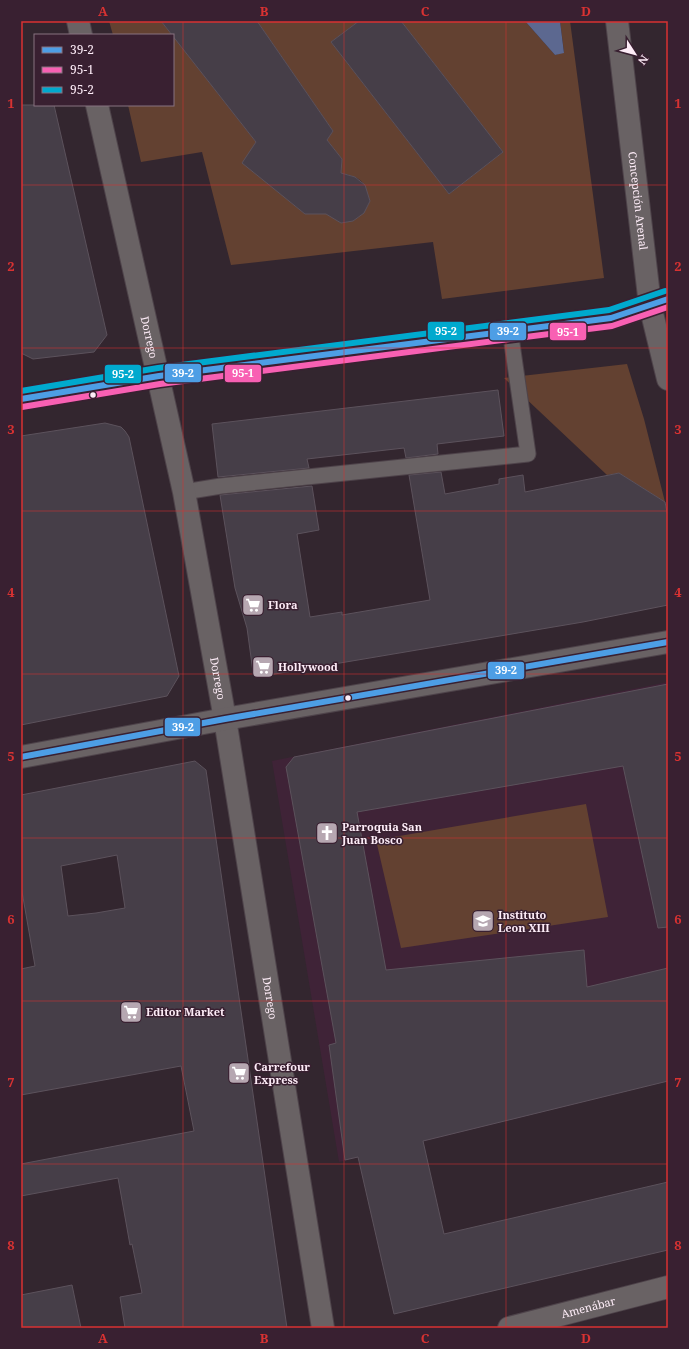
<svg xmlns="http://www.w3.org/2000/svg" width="689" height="1349" viewBox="0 0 689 1349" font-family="'Noto Serif',serif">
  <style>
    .built { fill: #3f2337 }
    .green { fill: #634131 }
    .water { fill: #5c6890 }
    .building { fill: #463e48; stroke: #5c525c; fill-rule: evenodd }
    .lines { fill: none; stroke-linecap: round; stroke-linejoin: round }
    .service-casing { stroke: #4e434a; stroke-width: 17 }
    .minor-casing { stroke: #4e434a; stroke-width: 24 }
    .service { stroke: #696264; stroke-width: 15 }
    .minor { stroke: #696264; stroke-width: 22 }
    .bus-1-casing { stroke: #392031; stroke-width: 9 }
    .bus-2-casing { stroke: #392031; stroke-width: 9 }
    .bus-3-casing { stroke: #392031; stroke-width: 9 }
    .bus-1 { stroke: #4d9ee5; stroke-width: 6 }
    .bus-2 { stroke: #f860b3; stroke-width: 6 }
    .bus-3 { stroke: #00a9ce; stroke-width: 6 }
    .grid { fill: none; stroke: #d83232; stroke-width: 1; stroke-opacity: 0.55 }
    .bus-dot { fill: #fdecf7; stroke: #392031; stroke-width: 1.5 }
    .labels { text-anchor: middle; stroke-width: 3; stroke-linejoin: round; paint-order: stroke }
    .street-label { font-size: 11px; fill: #fdecf7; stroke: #392031 }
    .poi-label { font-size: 11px; font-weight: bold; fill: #fdecf7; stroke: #392031; text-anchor: start }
    .line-badge { stroke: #392031; stroke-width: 1.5 }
    .badge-label { font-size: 11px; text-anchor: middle; font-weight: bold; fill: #fff }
    .neatline { fill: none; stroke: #d83232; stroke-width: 1.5 }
    .grid-label { font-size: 13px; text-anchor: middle; font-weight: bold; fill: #d83232 }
  </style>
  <rect width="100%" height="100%" fill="#33262f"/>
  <path class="built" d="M 668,682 L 668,1081 L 339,1162 L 272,761 Z"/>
  <path class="green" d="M 109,21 L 161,21 L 172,35 L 113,35 Z
    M 257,21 L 359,21 L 331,42 L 449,194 L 503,152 L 401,21 L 525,21 L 555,55 L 564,52 L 560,21 L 570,21 L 604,278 L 442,299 L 433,242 L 231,265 L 202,152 L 141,162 L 128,105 L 173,105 L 173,36 L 256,142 L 243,163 L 305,214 L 315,214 L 324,205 L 331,216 L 341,223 C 358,220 363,216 370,201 C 364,180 362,178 341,173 L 342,159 L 327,140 L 333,131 Z
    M 627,364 L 644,419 L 665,502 L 619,473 L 607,475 L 504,378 Z
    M 586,804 L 608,917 L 401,948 L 376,840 Z"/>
  <path class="water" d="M 525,21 L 560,21 L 564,53 L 555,55 Z"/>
  <path class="building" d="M 161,21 L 257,21 L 333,131 L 327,140 L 342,159 L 341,173 L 355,177 L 365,185 L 370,201 L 364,213 L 353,221 L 341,223 L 326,214 L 305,214 L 242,163 L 256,142 Z
    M 359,21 L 401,21 L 503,152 L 449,194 L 331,42 Z
    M 21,105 L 54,105 L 107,335 L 94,352 L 33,359 L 21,353 Z
    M 498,390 L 504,436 L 437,444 L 438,454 L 406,458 L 404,448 L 307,459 L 309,468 L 218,477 L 212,424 Z
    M 105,423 L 121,427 L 125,431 L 129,437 L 179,676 L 167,696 L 21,725 L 21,436 Z
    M 441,472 L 445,494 L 499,484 L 499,479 L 523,475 L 525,492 L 619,473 L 665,502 L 668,517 L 668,605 L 583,622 L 263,676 L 253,672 L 247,628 L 235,588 L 220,495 L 312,486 L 319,530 L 297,534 L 310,617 L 342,612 L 342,615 L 430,600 L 409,475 Z
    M 668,684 L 668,927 L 658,928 L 623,766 L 357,812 L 386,970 L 584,950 L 587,987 L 668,968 L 668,1081 L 423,1141 L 444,1234 L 668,1182 L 668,1250 L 394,1314 L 358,1157 L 345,1160 L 329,1045 L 336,1043 L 286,767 L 294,757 Z
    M 195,761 L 206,770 L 287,1328 L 125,1328 L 120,1297 L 142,1293 L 132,1244 L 130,1245 L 118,1178 L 21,1196 L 21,1164 L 194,1131 L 181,1066 L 21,1095 L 21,969 L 35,966 L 21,886 L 21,795 ZM 117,855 L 125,908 L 96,913 L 68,916 L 61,866 Z
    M 72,1285 L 81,1328 L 21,1328 L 21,1295 Z"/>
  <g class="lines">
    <g class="service-casing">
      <path id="service" d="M 184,492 L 221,486 L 528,454 L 510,330"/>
    </g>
    <g class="minor-casing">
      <g id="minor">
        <path d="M 78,21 L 81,35"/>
        <path id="s1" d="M 617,21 L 650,305 L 668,379"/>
        <path id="s2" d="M 97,105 L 184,492 L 225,719 L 323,1328"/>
        <path d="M 21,399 L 159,376 L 611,318 L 668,299"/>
        <path d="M 21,757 L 225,719 L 668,642"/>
        <path id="s3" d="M 509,1328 L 668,1287"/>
      </g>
    </g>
    <use href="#service" class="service"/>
    <use href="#minor" class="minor"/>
    <g class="bus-1-casing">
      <path id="bus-1" d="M 21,399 L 159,376 L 611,318 L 668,299
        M 21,757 L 225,719 L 668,642"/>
    </g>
    <g class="bus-2-casing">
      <path id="bus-2" d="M 22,407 L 160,384 L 612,326 L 668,307"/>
    </g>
    <g class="bus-3-casing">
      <path id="bus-3" d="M 21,391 L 158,368 L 609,310 L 665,291"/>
    </g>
    <use href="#bus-1" class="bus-1"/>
    <use href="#bus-2" class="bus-2"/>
    <use href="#bus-3" class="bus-3"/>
  </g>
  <path class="grid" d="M 183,21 L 183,1328M 344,21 L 344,1328M 506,21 L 506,1328M 21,185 L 668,185M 21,348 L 668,348M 21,511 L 668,511M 21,674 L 668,674M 21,838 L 668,838M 21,1001 L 668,1001M 21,1164 L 668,1164"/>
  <defs>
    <g id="supermarket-square" transform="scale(1.15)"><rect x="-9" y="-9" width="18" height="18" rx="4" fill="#b6a7b1" stroke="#392031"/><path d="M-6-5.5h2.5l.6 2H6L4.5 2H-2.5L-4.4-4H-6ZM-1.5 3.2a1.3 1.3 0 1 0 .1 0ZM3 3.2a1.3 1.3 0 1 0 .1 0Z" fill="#fff"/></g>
    <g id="church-square" transform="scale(1.15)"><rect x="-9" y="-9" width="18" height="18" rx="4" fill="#b6a7b1" stroke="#392031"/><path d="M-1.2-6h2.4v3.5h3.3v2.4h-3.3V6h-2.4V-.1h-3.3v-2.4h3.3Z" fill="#fff"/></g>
    <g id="school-square" transform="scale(1.15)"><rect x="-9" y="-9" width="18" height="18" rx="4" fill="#b6a7b1" stroke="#392031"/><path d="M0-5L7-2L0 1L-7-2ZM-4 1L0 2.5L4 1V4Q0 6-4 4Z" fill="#fff"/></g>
  </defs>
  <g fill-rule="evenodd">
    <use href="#supermarket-square" x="253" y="605"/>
    <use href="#supermarket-square" x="263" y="667"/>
    <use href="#church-square" x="327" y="833"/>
    <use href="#school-square" x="483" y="921"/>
    <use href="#supermarket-square" x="131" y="1012"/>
    <use href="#supermarket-square" x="239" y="1073"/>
  </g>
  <g class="bus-dot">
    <circle cx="93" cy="395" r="3.5"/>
    <circle cx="348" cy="698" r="3.5"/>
  </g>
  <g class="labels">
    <g class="street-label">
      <text dy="4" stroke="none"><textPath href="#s1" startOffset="181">Concepción Arenal</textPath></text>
      <text dy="4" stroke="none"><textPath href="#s2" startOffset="238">Dorrego</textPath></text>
      <text dy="4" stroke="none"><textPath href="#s2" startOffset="586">Dorrego</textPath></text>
      <text dy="4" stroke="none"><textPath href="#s2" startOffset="910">Dorrego</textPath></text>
      <text dy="4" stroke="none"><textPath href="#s3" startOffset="82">Amenábar</textPath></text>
    </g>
    <g class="poi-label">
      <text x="268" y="609">Flora</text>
      <text x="278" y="671">Hollywood</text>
      <text x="342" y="831">Parroquia San<tspan x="342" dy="13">Juan Bosco</tspan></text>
      <text x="498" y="919">Instituto<tspan x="498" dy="13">Leon XIII</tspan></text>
      <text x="146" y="1016">Editor Market</text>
      <text x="254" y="1071">Carrefour<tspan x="254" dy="13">Express</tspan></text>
    </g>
  </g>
  <g class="line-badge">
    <rect x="427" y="321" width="38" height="20" rx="4" fill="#00a9ce"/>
    <rect x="489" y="322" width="38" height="19" rx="4" fill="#4d9ee5"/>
    <rect x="549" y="322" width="38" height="19" rx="4" fill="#f860b3"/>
    <rect x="164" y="363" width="38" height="20" rx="4" fill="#4d9ee5"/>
    <rect x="224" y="364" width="38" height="19" rx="4" fill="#f860b3"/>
    <rect x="104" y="364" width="38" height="20" rx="4" fill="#00a9ce"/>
    <rect x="487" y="661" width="38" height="19" rx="4" fill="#4d9ee5"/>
    <rect x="164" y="717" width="37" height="20" rx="4" fill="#4d9ee5"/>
  </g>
  <g class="badge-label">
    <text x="446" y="335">95-2</text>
    <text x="508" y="335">39-2</text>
    <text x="568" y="336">95-1</text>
    <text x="183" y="377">39-2</text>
    <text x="243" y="377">95-1</text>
    <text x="123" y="378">95-2</text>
    <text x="506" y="674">39-2</text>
    <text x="183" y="731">39-2</text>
  </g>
  <rect width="689" height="1349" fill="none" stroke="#392031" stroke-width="44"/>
  <rect x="34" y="34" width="140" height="72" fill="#392031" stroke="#877280"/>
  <rect x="42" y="47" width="20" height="6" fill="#4d9ee5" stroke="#877280"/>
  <text x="70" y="54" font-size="12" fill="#fdecf7">39-2</text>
  <rect x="42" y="67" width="20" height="6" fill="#f860b3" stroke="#877280"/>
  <text x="70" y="74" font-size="12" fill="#fdecf7">95-1</text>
  <rect x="42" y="87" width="20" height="6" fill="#00a9ce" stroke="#877280"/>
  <text x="70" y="94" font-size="12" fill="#fdecf7">95-2</text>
  <g transform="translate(635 54) rotate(126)" stroke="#392031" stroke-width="3" paint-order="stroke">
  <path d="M0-3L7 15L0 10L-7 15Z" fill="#fdecf7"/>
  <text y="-6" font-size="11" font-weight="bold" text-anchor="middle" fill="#fdecf7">N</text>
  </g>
  <rect x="22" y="22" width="645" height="1305" class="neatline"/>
  <g class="grid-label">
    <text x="103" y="16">A</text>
    <text x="264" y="16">B</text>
    <text x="425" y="16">C</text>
    <text x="586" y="16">D</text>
    <text x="11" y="108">1</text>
    <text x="678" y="108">1</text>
    <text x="11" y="271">2</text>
    <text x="678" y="271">2</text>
    <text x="11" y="434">3</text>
    <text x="678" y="434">3</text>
    <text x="11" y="597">4</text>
    <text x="678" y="597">4</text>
    <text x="11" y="761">5</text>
    <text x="678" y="761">5</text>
    <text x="11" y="924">6</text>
    <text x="678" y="924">6</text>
    <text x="11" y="1087">7</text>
    <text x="678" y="1087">7</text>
    <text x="11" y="1250">8</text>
    <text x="678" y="1250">8</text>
    <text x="103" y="1343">A</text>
    <text x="264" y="1343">B</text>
    <text x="425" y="1343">C</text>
    <text x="586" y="1343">D</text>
  </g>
</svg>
